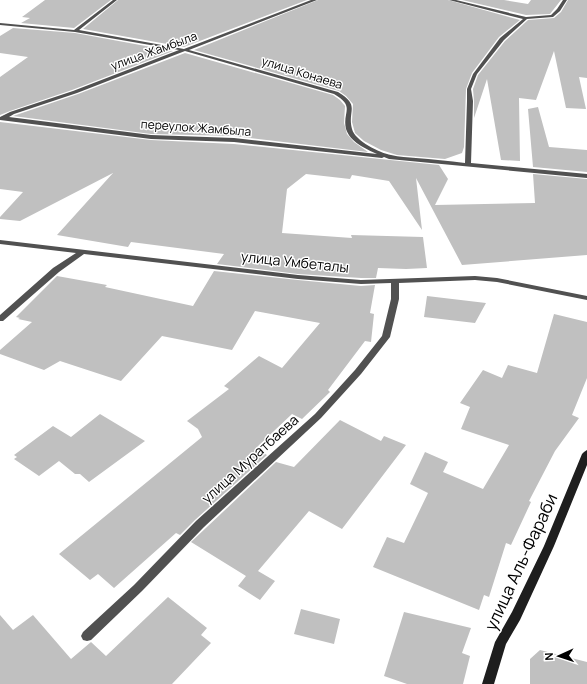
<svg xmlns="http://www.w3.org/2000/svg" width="587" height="684" viewBox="0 0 587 684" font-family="Manrope,sans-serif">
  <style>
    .building { fill: #c0c0c0 }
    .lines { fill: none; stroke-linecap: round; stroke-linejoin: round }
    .street { fill: #515151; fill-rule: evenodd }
    .secondary { fill: #1e1e1e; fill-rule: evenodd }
    .labels { text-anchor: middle; stroke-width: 3; stroke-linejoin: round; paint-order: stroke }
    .far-street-label { font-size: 12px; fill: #000; stroke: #fff }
    .street-label { font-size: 14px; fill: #000; stroke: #fff }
    .near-street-label { font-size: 17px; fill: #000; stroke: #fff }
  </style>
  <rect width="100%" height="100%" fill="#fff"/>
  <path class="building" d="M 45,0 L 111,0 L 74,28 L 21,23 L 30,18 L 22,17 Z
    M 118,0 L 307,0 L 184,47 L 83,29 Z
    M 318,0 L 448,0 L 520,20 L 499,37 L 472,73 L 466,89 L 464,147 L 462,153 L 445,159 L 397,155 L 381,150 L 364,141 L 355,133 L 352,122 L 353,104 L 346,96 L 339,91 L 194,50 Z
    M 462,0 L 504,0 L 528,4 L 531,0 L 561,0 L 550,14 L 526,15 Z
    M 568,0 L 587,0 L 587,78 L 579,77 L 586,109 L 566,108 L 554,51 L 536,100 L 519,98 L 520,161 L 501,160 L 487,79 L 474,118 L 474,101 L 473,89 L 478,75 L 505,41 L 528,20 L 554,18 L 561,12 Z
    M 13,28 L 75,33 L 173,51 L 72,90 L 10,111 L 0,115 L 0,77 L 28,57 L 0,53 L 0,36 Z
    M 185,53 L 333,95 L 340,100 L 345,106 L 344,123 L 347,134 L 354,142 L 368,152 L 234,136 L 151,134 L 13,116 L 78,94 Z
    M 538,107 L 549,147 L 587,150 L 587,172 L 533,167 L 528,109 Z
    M 0,122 L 151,140 L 234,144 L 439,165 L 448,179 L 435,205 L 535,203 L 533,174 L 587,179 L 587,255 L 462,265 L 416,178 L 422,230 L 389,181 L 352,175 L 350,179 L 306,174 L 287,189 L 282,233 L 352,238 L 351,235 L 423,237 L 427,268 L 406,269 L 378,268 L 376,278 L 361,278 L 298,274 L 217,264 L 224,254 L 131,242 L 128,247 L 57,235 L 113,173 L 20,221 L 0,219 L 0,217 L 23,192 L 0,189 Z
    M 214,271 L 298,280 L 361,286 L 375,285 L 370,313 L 374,314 L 371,342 L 365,341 L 328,390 L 330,392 L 302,419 L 292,414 L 256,448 L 267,455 L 195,520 L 180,535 L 176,533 L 114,588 L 98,574 L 90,580 L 59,554 L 202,437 L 198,429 L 187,421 L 229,389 L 224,386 L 259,356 L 282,368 L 320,323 L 255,311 L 232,350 L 162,336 L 121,381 L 60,361 L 44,370 L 0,354 L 0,350 L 32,322 L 18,319 L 20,318 L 16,317 L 57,276 L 107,285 L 105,287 L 193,306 Z
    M 427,296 L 486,303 L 475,323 L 424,317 Z
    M 554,314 L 587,322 L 587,378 L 572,415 L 579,418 L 555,451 L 529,501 L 531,502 L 511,545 L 506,543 L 489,597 L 484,595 L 479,610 L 373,567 L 387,537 L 404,543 L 428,493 L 410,484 L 425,452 L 448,462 L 443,472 L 483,489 L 509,445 L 461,429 L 470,407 L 460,403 L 483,370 L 502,378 L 508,365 L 537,373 Z
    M 100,414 L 145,441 L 89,482 L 80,474 L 75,474 L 59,461 L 39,476 L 14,459 L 17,457 L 14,455 L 53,426 L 71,437 Z
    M 340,420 L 381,441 L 384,436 L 406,445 L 342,529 L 309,511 L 258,571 L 275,581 L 260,600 L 238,586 L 246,576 L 191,542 L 276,462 L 294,467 Z
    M 168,597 L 207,628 L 201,635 L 211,643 L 172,684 L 0,684 L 0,615 L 13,630 L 33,615 L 71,659 L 91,642 L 106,656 Z
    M 301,609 L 340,619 L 334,644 L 294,634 Z
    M 404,612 L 471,628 L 462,653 L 470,656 L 463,684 L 407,684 L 384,676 Z
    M 540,650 L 587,662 L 587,684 L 530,684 L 530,659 Z"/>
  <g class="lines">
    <path class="street" d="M 113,0 L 117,0 L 79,30 L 184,49 L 311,0 L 317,0 L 189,50 L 338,92 C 361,106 347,110 352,129 C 355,141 380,153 391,155 C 399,157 408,157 416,158 C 432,159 449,161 465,163 L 467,101 L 467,89 L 473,74 L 500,38 L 523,19 L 449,0 L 456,0 L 526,17 L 551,15 L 557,9 L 563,0 L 567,0 L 560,11 L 553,17 L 527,19 L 504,40 L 477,74 L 471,89 L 473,101 L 471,163 L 587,174 L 587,178 L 389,159 L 384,157 L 382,158 L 234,142 L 151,139 L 0,120 L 0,117 L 10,112 L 73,91 L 179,50 L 75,32 L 0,25 L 0,23 L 74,30 ZM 185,51 L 334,94 C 356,107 342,111 346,129 C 350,142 366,149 377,154 L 234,138 L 151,135 L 9,117 L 14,114 L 77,93 Z
      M 0,240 L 298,275 L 361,280 L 475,276 L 497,278 L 587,296 L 587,300 L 497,282 L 475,280 L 399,283 L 399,299 L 390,337 L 361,374 L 321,418 L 204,527 L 142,591 L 91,640 L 87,641 L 83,640 L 81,636 L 83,632 L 134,585 L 196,521 L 315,414 L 355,370 L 382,336 L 391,299 L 391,283 L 361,284 L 298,279 L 84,254 L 59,272 L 3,321 L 0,321 L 0,315 L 53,268 L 76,253 L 0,244 Z"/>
    <path class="secondary" d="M 587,450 L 587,465 L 554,546 L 520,620 L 506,644 L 494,684 L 482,684 L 495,642 L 512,612 L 544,546 L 582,454 L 584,452 Z"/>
  </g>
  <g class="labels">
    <g class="far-street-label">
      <text transform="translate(154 51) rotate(-20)" y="4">улица Жамбыла</text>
      <text transform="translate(302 73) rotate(17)" y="4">улица Конаева</text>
      <text transform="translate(196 128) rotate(4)" y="4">переулок Жамбыла</text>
    </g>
    <g class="street-label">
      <text transform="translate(295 262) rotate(6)" y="5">улица Умбеталы</text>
      <text transform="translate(250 459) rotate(-42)" y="5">улица Муратбаева</text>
    </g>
    <g class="near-street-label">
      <text transform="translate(521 562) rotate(-65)" y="6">улица Аль-Фараби</text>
    </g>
  </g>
  <g transform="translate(559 656) rotate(267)" stroke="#ffffff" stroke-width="3" paint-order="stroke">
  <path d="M0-3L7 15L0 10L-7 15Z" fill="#000000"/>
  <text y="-6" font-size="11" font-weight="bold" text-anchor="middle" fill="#000000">N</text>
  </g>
</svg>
